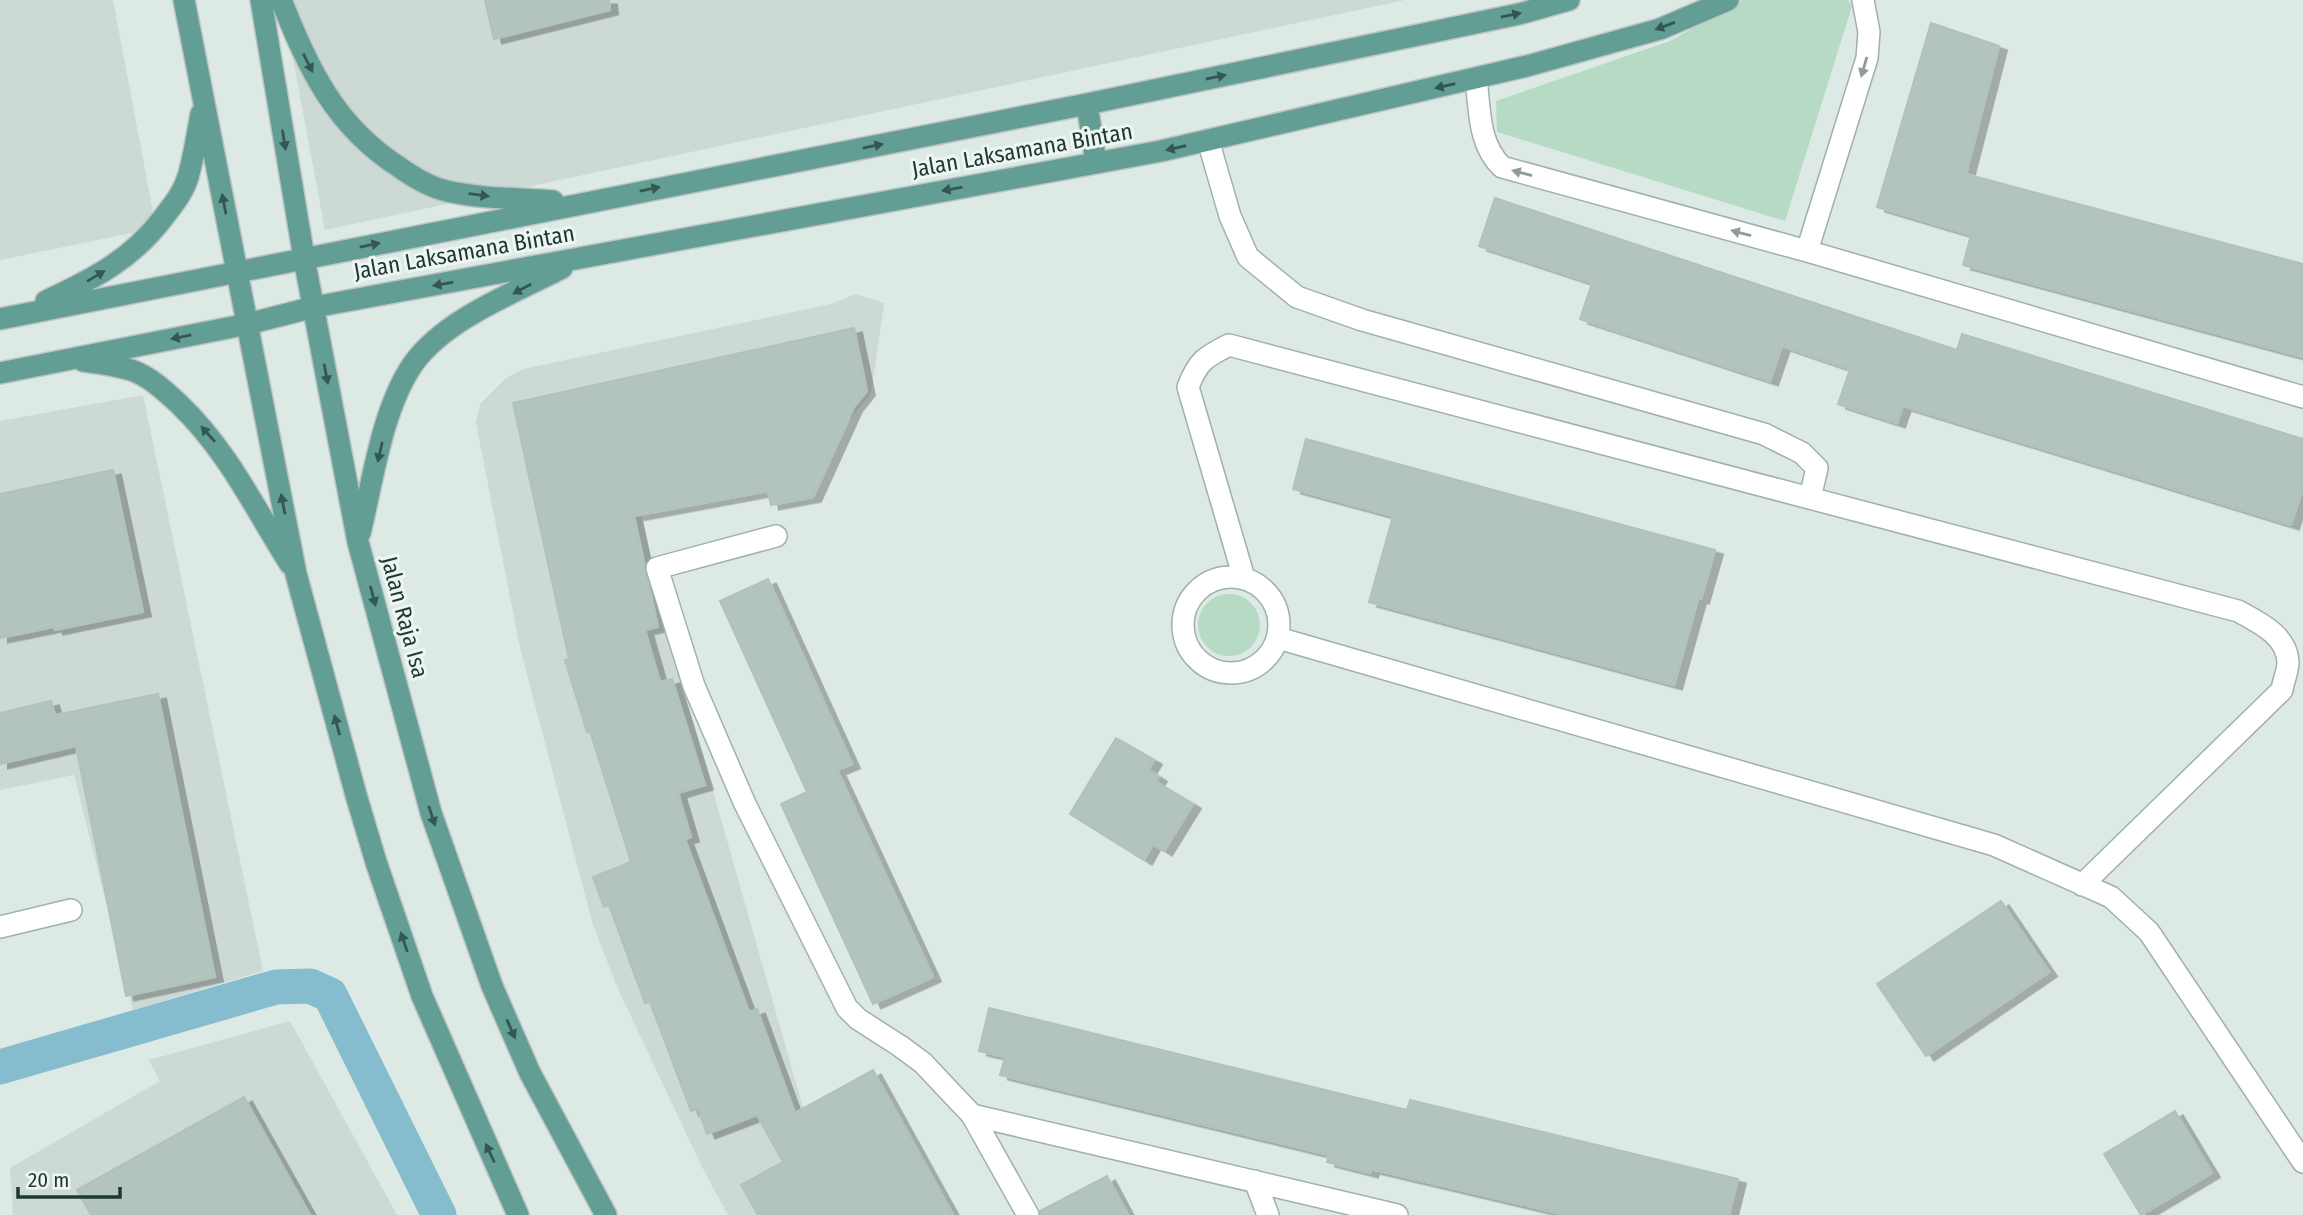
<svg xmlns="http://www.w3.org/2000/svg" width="2303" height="1215" viewBox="0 0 2303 1215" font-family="'Fira Sans Condensed',sans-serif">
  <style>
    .built { fill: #ccd9d4 }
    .green { fill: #b6dac3 }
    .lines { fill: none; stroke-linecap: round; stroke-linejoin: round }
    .canal { stroke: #85bcce; stroke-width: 35 }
    .building { fill: #b3c4be; stroke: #b0c2bd; stroke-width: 2; filter: url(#shadow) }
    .minor-casing { stroke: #a0b0ac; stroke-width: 24 }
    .major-casing { stroke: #bcc3c2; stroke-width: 24 }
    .minor { stroke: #fff; stroke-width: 21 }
    .major { stroke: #629e94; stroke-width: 21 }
    .oneway { fill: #335751 }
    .oneway2 { fill: #8f9c9a }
    .labels { text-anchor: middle; stroke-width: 6; stroke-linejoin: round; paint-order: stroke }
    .street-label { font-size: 23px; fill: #1f3834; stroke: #eef6f3 }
  </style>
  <defs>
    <filter id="shadow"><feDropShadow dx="8" dy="4.5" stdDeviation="0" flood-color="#0004"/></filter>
  </defs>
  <rect width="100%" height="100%" fill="#dde9e5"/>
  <path class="built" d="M 0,0 L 113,0 L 156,228 L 0,260 Z
    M 282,0 L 1405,0 L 325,230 Z
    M 856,294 L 884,303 L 871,394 L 847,422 L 630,465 L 670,640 L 802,1104 L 865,1215 L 728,1215 L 702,1167 L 618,989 L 593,925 L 520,648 L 476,423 L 480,404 L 506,378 L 523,369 L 831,304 Z
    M 143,395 L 263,971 L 133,1010 L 74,775 L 0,790 L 0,421 Z
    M 290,1021 L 397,1215 L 13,1215 L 10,1168 L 160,1081 L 149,1060 Z"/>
  <path class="green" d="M 1742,0 L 1848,0 L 1852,6 L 1785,221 L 1497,132 L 1496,101 L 1670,41 Z
    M1198 625a31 31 0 1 1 62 0a31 31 0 1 1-62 0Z"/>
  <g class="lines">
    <path class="canal" d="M 0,1067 L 276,987 L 310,986 L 330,995 L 439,1215"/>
  </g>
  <path class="building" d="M 485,0 L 609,0 L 610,10 L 494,39 Z
    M 1931,23 L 1999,46 L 1966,174 L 2303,264 L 2303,357 L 1963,265 L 1971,235 L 1877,207 Z
    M 1495,198 L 1957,350 L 1962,334 L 2303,439 L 2303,488 L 2291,525 L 1903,406 L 1897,423 L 1838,404 L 1850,369 L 1782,346 L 1770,381 L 1580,319 L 1592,283 L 1479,246 Z
    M 854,328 L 867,391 L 854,407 L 813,497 L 771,505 L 768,491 L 634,516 L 658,627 L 645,630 L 660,682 L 672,679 L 705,785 L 678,793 L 691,837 L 685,839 L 749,1012 L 757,1009 L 795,1113 L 873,1070 L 953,1215 L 758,1215 L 741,1185 L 783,1162 L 757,1115 L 707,1134 L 698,1109 L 691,1111 L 650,1002 L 645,1003 L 609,905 L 604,907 L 593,877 L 631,862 L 590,731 L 587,732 L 565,660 L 569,659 L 513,403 Z
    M 1306,439 L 1715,550 L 1701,599 L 1698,599 L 1674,685 L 1369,602 L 1393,516 L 1293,489 Z
    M 113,470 L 143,612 L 55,630 L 54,627 L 0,638 L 0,494 Z
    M 768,579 L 852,764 L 837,770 L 933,977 L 873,1004 L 781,804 L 807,792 L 720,601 Z
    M 158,694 L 215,977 L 126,996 L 76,746 L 0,764 L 0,713 L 51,701 L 55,715 Z
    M 1116,738 L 1154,760 L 1148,770 L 1159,777 L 1156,782 L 1193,804 L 1164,851 L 1153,844 L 1144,860 L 1070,814 Z
    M 2001,901 L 2049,972 L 1926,1056 L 1877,984 Z
    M 989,1008 L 1407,1110 L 1410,1100 L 1738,1179 L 1729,1215 L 1566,1215 L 1371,1169 L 1370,1173 L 1327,1162 L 1329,1155 L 1000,1075 L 1005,1057 L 979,1051 Z
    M 244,1097 L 310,1215 L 91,1215 L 77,1190 Z
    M 2175,1111 L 2212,1173 L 2141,1215 L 2104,1154 Z
    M 1107,1176 L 1128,1215 L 1041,1215 L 1040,1211 Z"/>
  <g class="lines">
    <g class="minor-casing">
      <path id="minor" d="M 1476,79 C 1480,110 1478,144 1502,167 L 1807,251 L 2303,397
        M 1208,140 L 1230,216 L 1248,257 L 1297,297 L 1362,320 L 1764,434 L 1802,453 L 1817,468 L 1810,498
        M 1807,251 L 1867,58 L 1869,32 L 1863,0
        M 776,536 L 657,568 L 694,686 L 745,804 L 847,1008 L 858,1019 L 900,1046 L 923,1063 L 972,1115 L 1028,1215
        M1183 625a48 48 0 1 1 96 0a48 48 0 1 1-96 0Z
        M 1244,578 L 1188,387 C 1198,361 1205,357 1229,345 L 2238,611 C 2258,622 2287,635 2288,662 C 2288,671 2283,682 2282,690 L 2082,885
        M 1278,638 L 1994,845 L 2111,897 L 2149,932 L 2303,1162
        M 0,927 L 71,910
        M 972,1115 L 1397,1215
        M 1255,1181 L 1268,1215"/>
    </g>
    <g class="major-casing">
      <path id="major" d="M 184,0 L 296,574 L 356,795 L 376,862 L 422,996 L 518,1215
        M 261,0 L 304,258 L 358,542 L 431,813 L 492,986 L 530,1073 L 606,1215
        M 281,0 C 309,69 334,125 399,167 C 413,177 429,187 447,191 C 481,199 518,198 553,201
        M 1087,104 L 1096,163
        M 46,301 C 93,279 131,260 163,218 C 173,205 183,193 188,177 C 194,156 197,135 201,114
        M 0,319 L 1087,104 L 1519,14 L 1569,0
        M 83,361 C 99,363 115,365 131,370 C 149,376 165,391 179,404 C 228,451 254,507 290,564
        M 0,373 L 248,324 L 314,307 L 1161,151 L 1527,66 L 1660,29 L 1728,0
        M 360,533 C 373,480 382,409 413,364 C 445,319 514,293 562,268"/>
    </g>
    <use href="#minor" class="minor"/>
    <use href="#major" class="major"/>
  </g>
  <defs><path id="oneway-solid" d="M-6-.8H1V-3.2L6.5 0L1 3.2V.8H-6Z" transform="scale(1.75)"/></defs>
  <g class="oneway">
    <use href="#oneway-solid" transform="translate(1511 15) rotate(-12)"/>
    <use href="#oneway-solid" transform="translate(1665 26) rotate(160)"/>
    <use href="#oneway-solid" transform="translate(308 63) rotate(63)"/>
    <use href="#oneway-solid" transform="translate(1216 77) rotate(-12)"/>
    <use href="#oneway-solid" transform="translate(1445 86) rotate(167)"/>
    <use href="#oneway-solid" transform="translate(284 140) rotate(81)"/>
    <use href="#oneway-solid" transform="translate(873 146) rotate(-11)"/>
    <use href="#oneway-solid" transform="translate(1176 148) rotate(167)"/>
    <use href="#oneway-solid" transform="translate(650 189) rotate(-11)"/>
    <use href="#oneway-solid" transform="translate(952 189) rotate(170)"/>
    <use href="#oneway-solid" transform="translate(479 195) rotate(7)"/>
    <use href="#oneway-solid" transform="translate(224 204) rotate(-101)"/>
    <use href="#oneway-solid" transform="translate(370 245) rotate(-11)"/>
    <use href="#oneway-solid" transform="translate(96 276) rotate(-31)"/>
    <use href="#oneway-solid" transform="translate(443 284) rotate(170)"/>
    <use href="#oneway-solid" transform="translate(522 289) rotate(152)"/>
    <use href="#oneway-solid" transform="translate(181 337) rotate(169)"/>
    <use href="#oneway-solid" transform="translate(326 374) rotate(79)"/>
    <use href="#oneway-solid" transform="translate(208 434) rotate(-132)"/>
    <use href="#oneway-solid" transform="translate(380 452) rotate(103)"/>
    <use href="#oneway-solid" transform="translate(283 504) rotate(-101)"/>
    <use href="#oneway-solid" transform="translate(373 596) rotate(75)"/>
    <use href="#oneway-solid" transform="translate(337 725) rotate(-105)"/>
    <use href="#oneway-solid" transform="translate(432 816) rotate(72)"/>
    <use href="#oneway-solid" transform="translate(404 942) rotate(-109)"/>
    <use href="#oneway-solid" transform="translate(511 1029) rotate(66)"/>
    <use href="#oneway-solid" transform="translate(490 1153) rotate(-115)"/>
  </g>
  <g class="oneway2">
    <use href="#oneway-solid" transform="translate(1864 67) rotate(106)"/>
    <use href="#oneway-solid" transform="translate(1522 173) rotate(-165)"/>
    <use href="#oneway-solid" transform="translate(1741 233) rotate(-165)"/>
  </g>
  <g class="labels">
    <g class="street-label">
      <text transform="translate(1022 150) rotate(-10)" y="8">Jalan Laksamana Bintan</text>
      <text transform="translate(464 252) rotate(-10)" y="8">Jalan Laksamana Bintan</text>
      <text transform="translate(405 617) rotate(75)" y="8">Jalan Raja Isa</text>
    </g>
  </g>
  <path d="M18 1187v10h102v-10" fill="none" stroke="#1f3834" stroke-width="3.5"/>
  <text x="28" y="1187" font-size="21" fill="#1f3834" stroke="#eef6f3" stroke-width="5" paint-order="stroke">20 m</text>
</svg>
